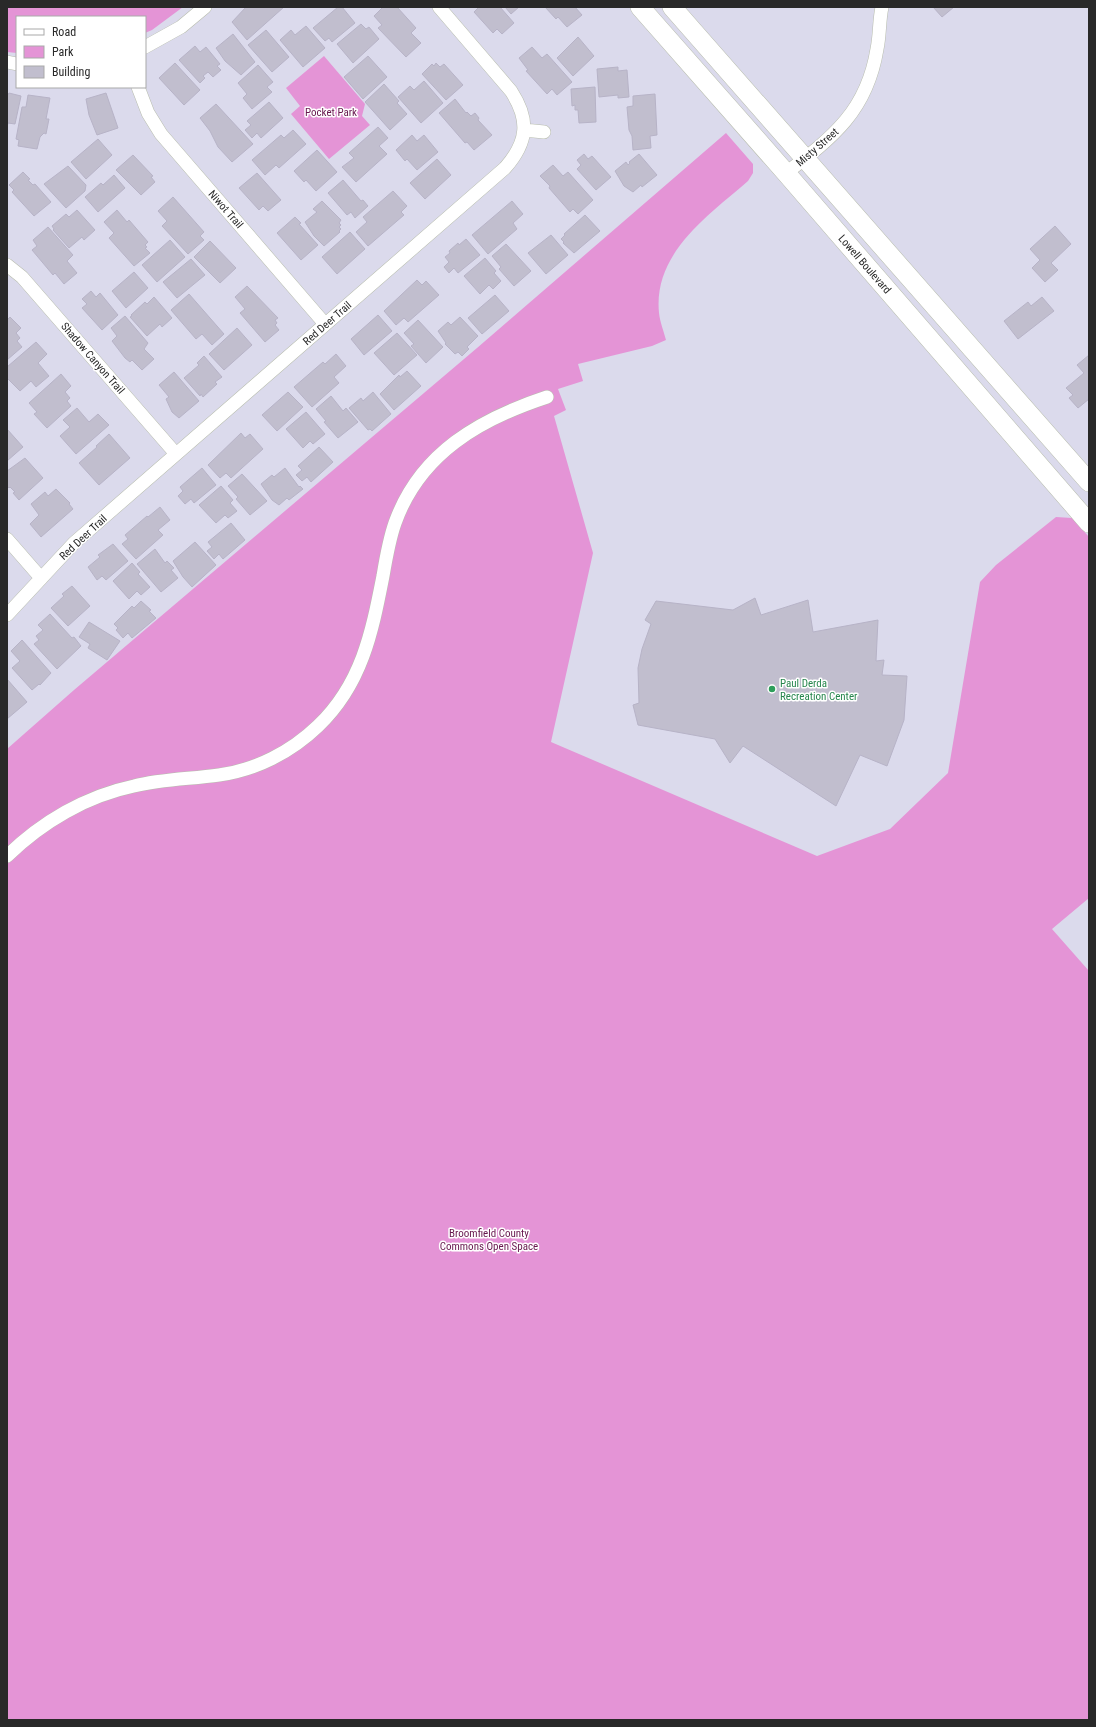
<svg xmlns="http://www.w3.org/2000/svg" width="1096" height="1727" viewBox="0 0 1096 1727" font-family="'Roboto Condensed',sans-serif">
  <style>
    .green { fill: #e494d6 }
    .building { fill: #c1bece; stroke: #b7b3c7 }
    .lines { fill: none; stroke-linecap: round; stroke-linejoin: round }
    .minor-casing { stroke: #b8bdae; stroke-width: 14 }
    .secondary-casing { stroke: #b8bdae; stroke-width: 20 }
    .minor { stroke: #fff; stroke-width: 13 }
    .secondary { stroke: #fff; stroke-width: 19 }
    .leisure-dot { fill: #2e9e5b; stroke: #fff; stroke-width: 1.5 }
    .labels { text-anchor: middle; stroke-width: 3; stroke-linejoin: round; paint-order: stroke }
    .park-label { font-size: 11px; fill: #67174e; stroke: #fff }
    .street-label { font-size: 11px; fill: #292929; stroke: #fff }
    .leisure-label { font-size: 11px; fill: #27864d; stroke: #fff; text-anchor: start }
  </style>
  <rect width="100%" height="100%" fill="#dbdaec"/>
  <path class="green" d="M 7,7 L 183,7 L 152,30 L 145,33 L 145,17 L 17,17 L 17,53 L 7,52 Z
    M 324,56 L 365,104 L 362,116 L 370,125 L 329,159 L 291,114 L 300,106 L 286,88 Z
    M 726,133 L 753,164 L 753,173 L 748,181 C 708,216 653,253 659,313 C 660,322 664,332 666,340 L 652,346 L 578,364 L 583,381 L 558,389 L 566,410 L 554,416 L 593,553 L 551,742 L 817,856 L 890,829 L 948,773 L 980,582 L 996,565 L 1056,517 L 1072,518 L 1089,537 L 1089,898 L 1052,929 L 1089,971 L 1089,1720 L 7,1720 L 7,749 L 74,690 L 477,348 Z"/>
  <path class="building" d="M 246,7 L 284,7 L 247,40 L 232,22 Z
    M 338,7 L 342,7 L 355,23 L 332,42 L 329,38 L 325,41 L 313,28 Z
    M 383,7 L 397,7 L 416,28 L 411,33 L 421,43 L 406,57 L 378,28 L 382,25 L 374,16 Z
    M 479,7 L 500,7 L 514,23 L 502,34 L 497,29 L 493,33 L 474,12 Z
    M 505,7 L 519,7 L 511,14 Z
    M 545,7 L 575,7 L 582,15 L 567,27 L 558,17 L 556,19 Z
    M 933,7 L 954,7 L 942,17 Z
    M 361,24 L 366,29 L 369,27 L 379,39 L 353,63 L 337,44 Z
    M 306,26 L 325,48 L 303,67 L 280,40 L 291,30 L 295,35 Z
    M 266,30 L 289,57 L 272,72 L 248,45 Z
    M 233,34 L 255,62 L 241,75 L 225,61 L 216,48 Z
    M 578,37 L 594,56 L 573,76 L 557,58 Z
    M 195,46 L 200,52 L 206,47 L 220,64 L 217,66 L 221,70 L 213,77 L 208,72 L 203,76 L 205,78 L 200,83 L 179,60 Z
    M 532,47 L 542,58 L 547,54 L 572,82 L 557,95 L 552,89 L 547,94 L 526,71 L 528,70 L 519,58 Z
    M 368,56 L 387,77 L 363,99 L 344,77 Z
    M 175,63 L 200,90 L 184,105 L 159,78 Z
    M 436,63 L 440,67 L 444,64 L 463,85 L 446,100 L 422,74 L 432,64 L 434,66 Z
    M 258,65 L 273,82 L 267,87 L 272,92 L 252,109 L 243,98 L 247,94 L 238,83 Z
    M 618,67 L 618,71 L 627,70 L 629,97 L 618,98 L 618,95 L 599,97 L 597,69 Z
    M 424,81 L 443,103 L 421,123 L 398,97 L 410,86 L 414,90 Z
    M 384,84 L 399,101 L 397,103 L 407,114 L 390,130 L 365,102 Z
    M 595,87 L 596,122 L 579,123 L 578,110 L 575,110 L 575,105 L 572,106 L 571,89 Z
    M 9,93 L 21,96 L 15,124 L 8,123 L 7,127 L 7,96 Z
    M 106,93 L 118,128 L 97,135 L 89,115 L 86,99 Z
    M 655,94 L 657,135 L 650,136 L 651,148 L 633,150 L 632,136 L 629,130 L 627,107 L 633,106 L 633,96 Z
    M 28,95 L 50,98 L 46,119 L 49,119 L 46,134 L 44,133 L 40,137 L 37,149 L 18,146 L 19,140 L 16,139 L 22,107 L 26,107 Z
    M 455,99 L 466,113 L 467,112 L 471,116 L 475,113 L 479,118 L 478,120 L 492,135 L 474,150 L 467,142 L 465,143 L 439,113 Z
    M 269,102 L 283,118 L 261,138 L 257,133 L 252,138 L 245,130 L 251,125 L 247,121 Z
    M 216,104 L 253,144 L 232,162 L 218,147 L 210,131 L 200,118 Z
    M 378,127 L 388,138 L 379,146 L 387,154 L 356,182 L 342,167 L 354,158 L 349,153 Z
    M 293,130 L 306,144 L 279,168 L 276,165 L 265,175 L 252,160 L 281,135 L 284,138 Z
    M 412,135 L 417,141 L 424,135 L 438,152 L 417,170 L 407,159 L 405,161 L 396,150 Z
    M 98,139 L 112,155 L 86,179 L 71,162 Z
    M 317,150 L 337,172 L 316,191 L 306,180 L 304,182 L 294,171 Z
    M 584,154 L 588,159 L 592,156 L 611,177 L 596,190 L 577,169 L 581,165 L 577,160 Z
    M 639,154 L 657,175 L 642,187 L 641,185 L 633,192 L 624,186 L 615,171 L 626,162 L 628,165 L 630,163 L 629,162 Z
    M 133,155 L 153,176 L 151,177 L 155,182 L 141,195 L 116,170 Z
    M 437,159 L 451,175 L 425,199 L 410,183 Z
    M 553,165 L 563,176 L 568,172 L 593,200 L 578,214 L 573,209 L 570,212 L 549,188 L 550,186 L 540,176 Z
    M 68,166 L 86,185 L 85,191 L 66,208 L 44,184 Z
    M 23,172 L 30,179 L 28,180 L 33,185 L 35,184 L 51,202 L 34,216 L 12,192 L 14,190 L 9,185 Z
    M 257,173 L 281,200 L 268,211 L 263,206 L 259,210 L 239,188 Z
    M 114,175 L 125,188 L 98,212 L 85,197 L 101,183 L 103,185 Z
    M 343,180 L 361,201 L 363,200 L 368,206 L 355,218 L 351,212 L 347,215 L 328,193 Z
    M 393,191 L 407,206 L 401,212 L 404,215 L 368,246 L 356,232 L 367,222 L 363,217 Z
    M 173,197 L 204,232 L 200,236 L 204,240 L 188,254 L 162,226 L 167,221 L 158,211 Z
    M 322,201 L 341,220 L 339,223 L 341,225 L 339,227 L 341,229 L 339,231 L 340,232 L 324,246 L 314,236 L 305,222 L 317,212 L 313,209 Z
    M 512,201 L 523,214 L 513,223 L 517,229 L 488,254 L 472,235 Z
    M 77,210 L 95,230 L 84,240 L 82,237 L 69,248 L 53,230 L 54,229 L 52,226 L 66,214 L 69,217 Z
    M 117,210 L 127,222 L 129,220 L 148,242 L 145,245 L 147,247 L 145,248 L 150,253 L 134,266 L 109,238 L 114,233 L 104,222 Z
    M 585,215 L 600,231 L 574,253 L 563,243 L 564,242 L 561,239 L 565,235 L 564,234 Z
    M 295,217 L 301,223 L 299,224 L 318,245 L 301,260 L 277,233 Z
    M 1055,226 L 1071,244 L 1051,263 L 1058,270 L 1045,282 L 1032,268 L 1040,260 L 1030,249 Z
    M 48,227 L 73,255 L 67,261 L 77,273 L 64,284 L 55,273 L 53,275 L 32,250 L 37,246 L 33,240 Z
    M 350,232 L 365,249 L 337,274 L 322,257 Z
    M 551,235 L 568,255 L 546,274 L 528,253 Z
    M 466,239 L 480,255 L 458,273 L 454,268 L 449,273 L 444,267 L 449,262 L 445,257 L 450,253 L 449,251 L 458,243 L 459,245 Z
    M 170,240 L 185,257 L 157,282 L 142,265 Z
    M 210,241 L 236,268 L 220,283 L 194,257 Z
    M 506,244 L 531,271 L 514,286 L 499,269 L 501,267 L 492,256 Z
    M 485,258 L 496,271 L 494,273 L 501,281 L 493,289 L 489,285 L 480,294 L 464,276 Z
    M 191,259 L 205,275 L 177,298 L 163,282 Z
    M 134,272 L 148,288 L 126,308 L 112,291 Z
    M 417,280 L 422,285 L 426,281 L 439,295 L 408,322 L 404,318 L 396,325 L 384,311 Z
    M 247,286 L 278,318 L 275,320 L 277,323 L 275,325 L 279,330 L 265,342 L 240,313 L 245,309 L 235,297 Z
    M 91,291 L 96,297 L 100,293 L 118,315 L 102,330 L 82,308 L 87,304 L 82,299 Z
    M 189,294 L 224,334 L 212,345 L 202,334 L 196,339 L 171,310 Z
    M 495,295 L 509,311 L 482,334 L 468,318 Z
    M 154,297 L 172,318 L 162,327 L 160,324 L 147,336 L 130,317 L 132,316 L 131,315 L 145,302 L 147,304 Z
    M 1042,297 L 1054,311 L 1018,339 L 1004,321 L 1028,302 L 1031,306 Z
    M 378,315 L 392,331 L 364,355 L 351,339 Z
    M 125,316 L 148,343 L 144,349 L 154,359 L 142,370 L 132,360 L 130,362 L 125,358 L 112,341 L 117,336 L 111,328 Z
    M 10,317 L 21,328 L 16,333 L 20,338 L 17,341 L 22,347 L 7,360 L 7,320 Z
    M 460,317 L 478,336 L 467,347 L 469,349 L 462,356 L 458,352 L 455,354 L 445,344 L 446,343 L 438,331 L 448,322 L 451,325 Z
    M 418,320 L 443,347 L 426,363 L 411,346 L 414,344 L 404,333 Z
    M 237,328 L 252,345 L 224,370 L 209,354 Z
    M 397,333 L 417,355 L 394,375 L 374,353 Z
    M 36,342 L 47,354 L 38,363 L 49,376 L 36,387 L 31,381 L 20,391 L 7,378 L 7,367 Z
    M 336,354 L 346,366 L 334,377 L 339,383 L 312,407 L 294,387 L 323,362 L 325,364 Z
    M 1089,355 L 1089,399 L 1078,408 L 1069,398 L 1073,395 L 1066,388 L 1084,373 L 1077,365 Z
    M 204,356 L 222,377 L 215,382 L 217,384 L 203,397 L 201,394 L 200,396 L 184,378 L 199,365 L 197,363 Z
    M 407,371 L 421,386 L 394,410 L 380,394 L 399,375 L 400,377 Z
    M 174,372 L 199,401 L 179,418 L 172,412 L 166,399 L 169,397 L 159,385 Z
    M 61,374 L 71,386 L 65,392 L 70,398 L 67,401 L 71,406 L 47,428 L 34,414 L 37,412 L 29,403 Z
    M 288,392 L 303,407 L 277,431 L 262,415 Z
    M 373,392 L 391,414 L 372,431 L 370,429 L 368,430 L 349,408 L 361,398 L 363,401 Z
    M 331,396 L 343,411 L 346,408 L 358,422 L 338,438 L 324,422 L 326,421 L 316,409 Z
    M 77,408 L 89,422 L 98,414 L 109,425 L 76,454 L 60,436 L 70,427 L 63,420 Z
    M 306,412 L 325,434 L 313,444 L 310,441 L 303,448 L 286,429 Z
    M 7,429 L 23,447 L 7,461 Z
    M 241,433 L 245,438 L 250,434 L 263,449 L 231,478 L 226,473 L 220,478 L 208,465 Z
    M 109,434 L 130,458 L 99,485 L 79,463 L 97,447 L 96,446 Z
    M 319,447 L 333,462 L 311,482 L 307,477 L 302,481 L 296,475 L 302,470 L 298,466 Z
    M 25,458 L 43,478 L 19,500 L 13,493 L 15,492 L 10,487 L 9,488 L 7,486 L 7,471 Z
    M 202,468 L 216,485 L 194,503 L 191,499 L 185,504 L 178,496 L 183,491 L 180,487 Z
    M 285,468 L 299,487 L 300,486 L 303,489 L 289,500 L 287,498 L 279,505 L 272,500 L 261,484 L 272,475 L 274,477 Z
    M 242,474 L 267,501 L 250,515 L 236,499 L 238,497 L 228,486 Z
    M 221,486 L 233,500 L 230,503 L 237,511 L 228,518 L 225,515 L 216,523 L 199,505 Z
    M 56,489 L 70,503 L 69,504 L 73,509 L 41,537 L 30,524 L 39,515 L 31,504 L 45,492 L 48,496 Z
    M 160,507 L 170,520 L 158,530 L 163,535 L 136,559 L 122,544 L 128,539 L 125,535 L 147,516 L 148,517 Z
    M 231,523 L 245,540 L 223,559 L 219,554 L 214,559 L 207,551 L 212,547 L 208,542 Z
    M 195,542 L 216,565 L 192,587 L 183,577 L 173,561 Z
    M 113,544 L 128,561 L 106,580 L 102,576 L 97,580 L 88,567 L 100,557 L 98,555 Z
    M 155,549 L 165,563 L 167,561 L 174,568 L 171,570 L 178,578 L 161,592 L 137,564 Z
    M 132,563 L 140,572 L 138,574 L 150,587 L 141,595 L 137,591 L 129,599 L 113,581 Z
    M 72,586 L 90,606 L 68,626 L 51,608 L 64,596 L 62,594 Z
    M 755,598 L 761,615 L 808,600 L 813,632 L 878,620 L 876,661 L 884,660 L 882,675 L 907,676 L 904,720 L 887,766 L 860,755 L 836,806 L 743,746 L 730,763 L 715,739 L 638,725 L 633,705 L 639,703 L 638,668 L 642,649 L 651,624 L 645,620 L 656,601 L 733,610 Z
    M 141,601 L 151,610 L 149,611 L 156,618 L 132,638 L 128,633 L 123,638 L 116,630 L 118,628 L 114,624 L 132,606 L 134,608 Z
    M 50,614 L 72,638 L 74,637 L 81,646 L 57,669 L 34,644 L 39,640 L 36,636 L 43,630 L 38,625 Z
    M 89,622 L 120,641 L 107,660 L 88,648 L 90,644 L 79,637 Z
    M 22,640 L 51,673 L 40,685 L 39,684 L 32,690 L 12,668 L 20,661 L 11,651 Z
    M 7,679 L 27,702 L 7,719 Z"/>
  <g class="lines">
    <g class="minor-casing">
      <path id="minor" d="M 145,47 L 181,27 L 205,7
        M 7,62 L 17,64
        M 138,87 L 148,113 L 161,134 L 325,324
        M 524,130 L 544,132
        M 786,173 C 833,137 867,111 877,49 C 880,35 879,21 882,7
        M 7,265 L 22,277 L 176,454
        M 7,539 L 41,578
        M 7,615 L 74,543 L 505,168 C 528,142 530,120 511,91 L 439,7
        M 7,856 C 42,822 86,796 134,786 C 162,779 191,779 219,775 C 256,770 291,752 318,726 C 362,684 372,632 383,576 C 386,558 389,540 395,523 C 420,453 480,419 547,397"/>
    </g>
    <g class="secondary-casing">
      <path id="secondary" d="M 640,7 L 786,173 L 1089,523
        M 672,7 L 1089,482"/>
    </g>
    <use href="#minor" class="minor"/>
    <use href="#secondary" class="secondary"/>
  </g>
  <circle class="leisure-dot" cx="772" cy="689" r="4"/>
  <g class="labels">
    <g class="park-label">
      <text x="331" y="116">Pocket Park</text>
      <text x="489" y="1237">Broomfield County<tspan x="489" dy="13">Commons Open Space</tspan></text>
    </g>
    <g class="street-label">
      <text transform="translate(817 147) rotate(-41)" y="4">Misty Street</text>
      <text transform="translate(226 209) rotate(49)" y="4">Niwot Trail</text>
      <text transform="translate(865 264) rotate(49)" y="4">Lowell Boulevard</text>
      <text transform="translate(327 323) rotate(-41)" y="4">Red Deer Trail</text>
      <text transform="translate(93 358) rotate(49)" y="4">Shadow Canyon Trail</text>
      <text transform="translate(83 537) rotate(-43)" y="4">Red Deer Trail</text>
    </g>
    <g class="leisure-label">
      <text x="780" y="687">Paul Derda<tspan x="780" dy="13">Recreation Center</tspan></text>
    </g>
  </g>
  <rect width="1096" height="1727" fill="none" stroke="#292929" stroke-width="16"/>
  <rect x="16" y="16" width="130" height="72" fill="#ffffff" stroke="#a9a9a9"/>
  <rect x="24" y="29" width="20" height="6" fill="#ffffff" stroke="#a9a9a9"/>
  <text x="52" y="36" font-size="12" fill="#292929">Road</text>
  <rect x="24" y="46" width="20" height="12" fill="#e494d6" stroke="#a9a9a9"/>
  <text x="52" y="56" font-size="12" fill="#292929">Park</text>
  <rect x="24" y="66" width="20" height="12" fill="#c1bece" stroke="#a9a9a9"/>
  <text x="52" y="76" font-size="12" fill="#292929">Building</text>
</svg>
